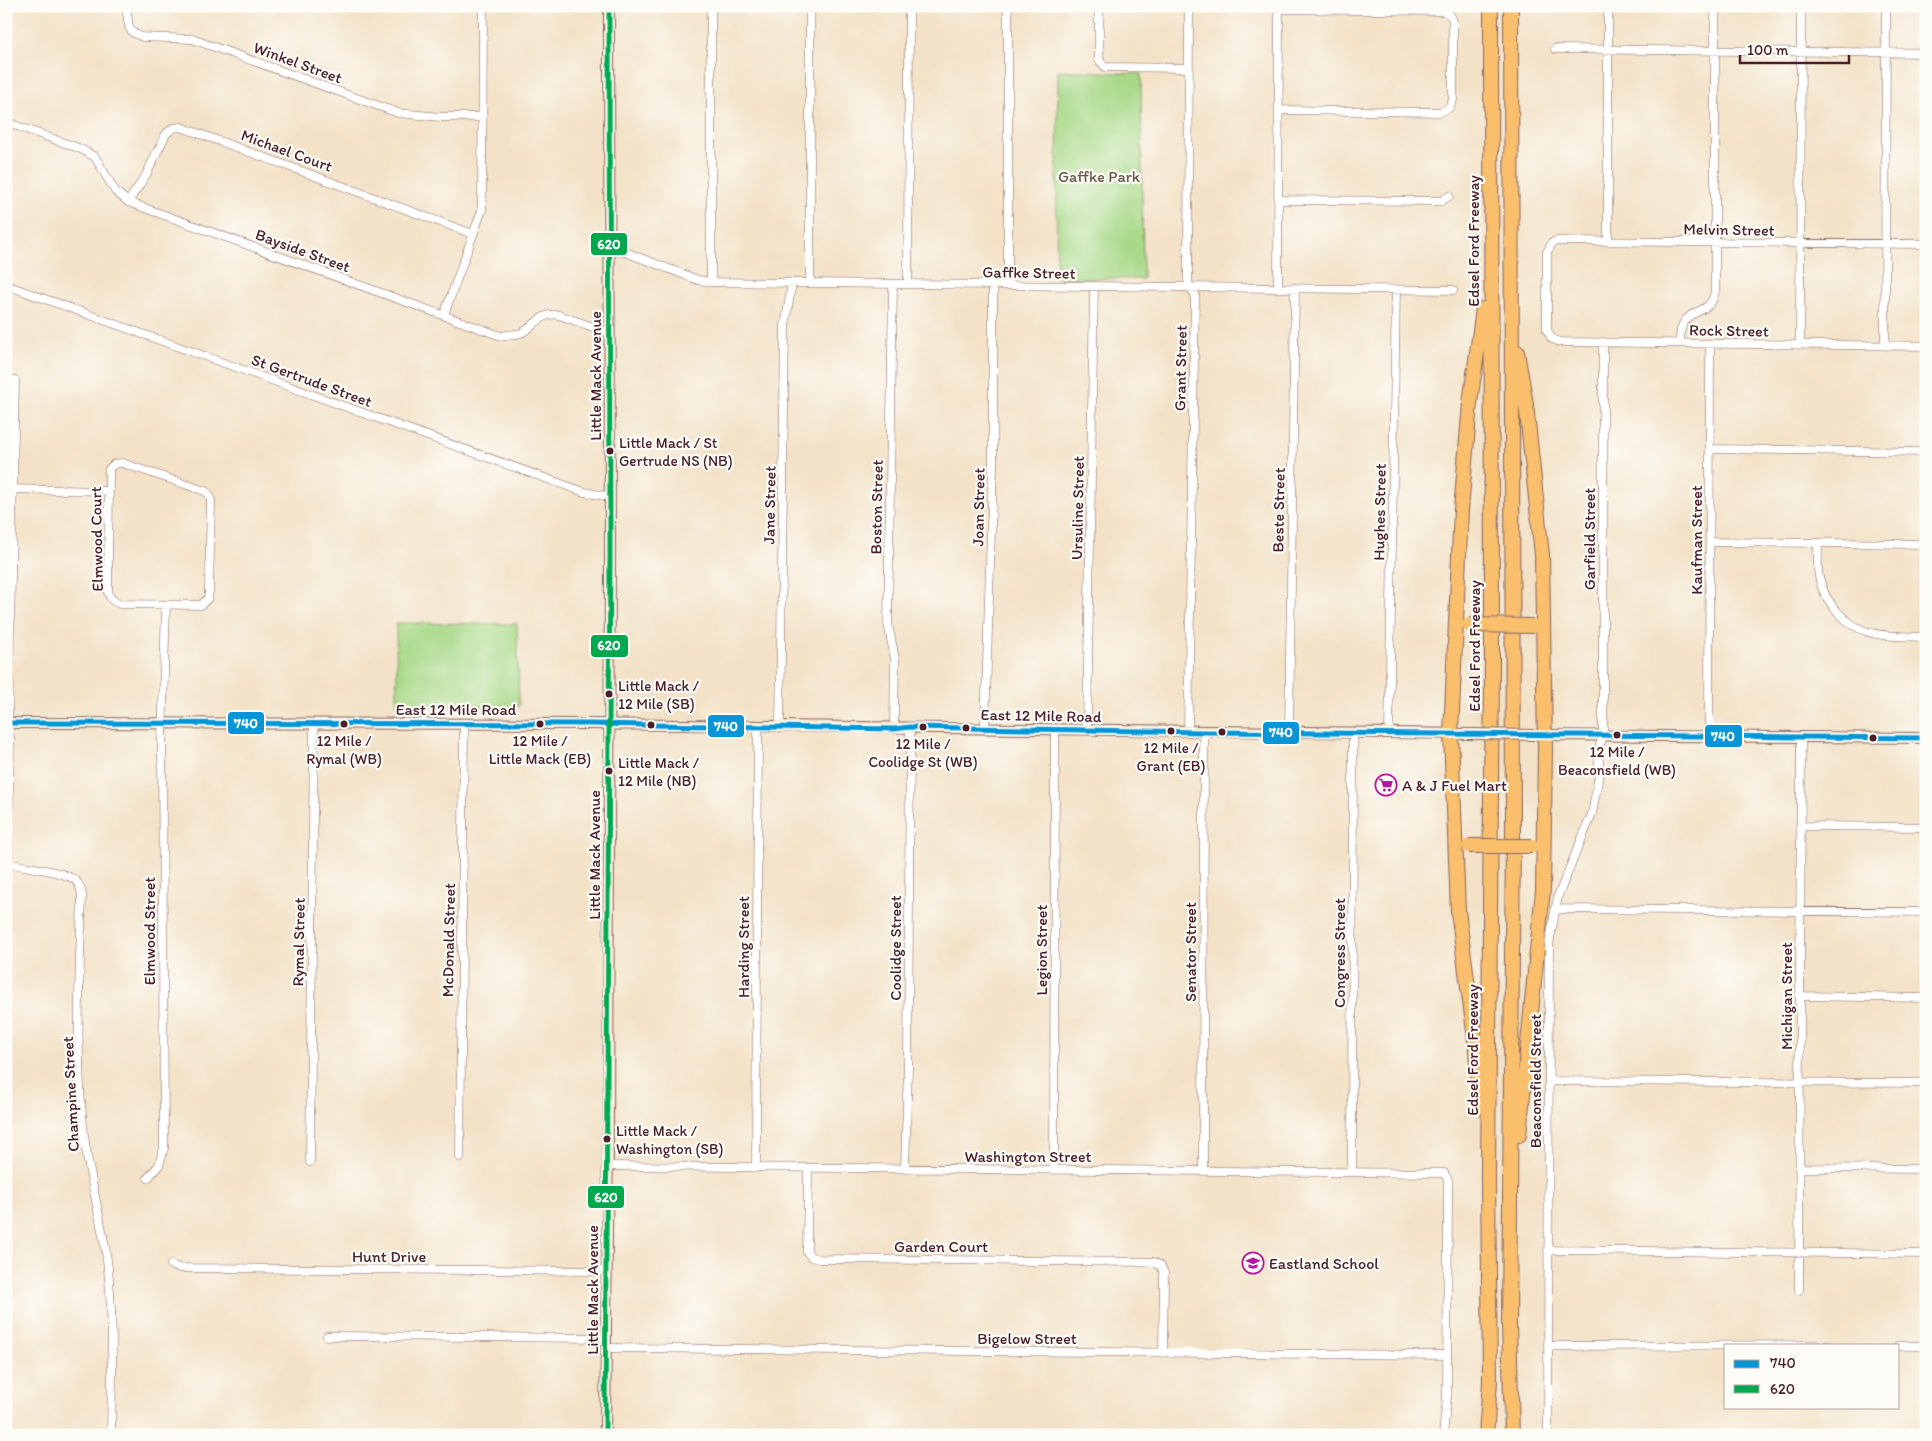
<svg xmlns="http://www.w3.org/2000/svg" width="1932" height="1441" viewBox="0 0 1932 1441" font-family="Itim,sans-serif">
  <style>
    .green { fill: #a8d988; stroke: #797c5a }
    .lines { fill: none; stroke-linecap: round; stroke-linejoin: round }
    .street-casing { stroke: #856362; stroke-width: 9 }
    .secondary-casing { stroke: #856362; stroke-width: 12 }
    .highway-casing { stroke: #856362; stroke-width: 16 }
    .street { stroke: #fff; stroke-width: 8 }
    .secondary { stroke: #fde5c5; stroke-width: 10 }
    .highway { stroke: #f9bf6d; stroke-width: 14 }
    .secondary-bridge-casing { stroke: #856362; stroke-width: 12; stroke-linecap: butt }
    .highway-bridge-casing { stroke: #856362; stroke-width: 16; stroke-linecap: butt }
    .secondary-bridge { stroke: #fde5c5; stroke-width: 10 }
    .highway-bridge { stroke: #f9bf6d; stroke-width: 14 }
    .bus-1-casing { stroke: #fdfcf7; stroke-width: 9 }
    .bus-2-casing { stroke: #fdfcf7; stroke-width: 9 }
    .bus-1 { stroke: #0696d7; stroke-width: 5 }
    .bus-2 { stroke: #00a94e; stroke-width: 5 }
    .bus-dot { fill: #4a1f2b; stroke: #fdfcf7; stroke-width: 2 }
    .labels { text-anchor: middle; stroke-width: 4.5; stroke-linejoin: round; paint-order: stroke }
    .bus-label { font-size: 15px; fill: #4a1f2b; stroke: #fdfcf7 }
    .street-label { font-size: 16px; fill: #4a1f2b; stroke: #fdfcf7 }
    .park-label { font-size: 16px; fill: #665747; stroke: #fdfcf7 }
    .poi-label { font-size: 16px; fill: #4a1f2b; stroke: #fdfcf7; text-anchor: start }
    .line-badge { stroke: #fdfcf7; stroke-width: 2 }
    .badge-label { font-size: 14px; text-anchor: middle; font-weight: bold; fill: #fff }
  </style>
  <rect width="100%" height="100%" fill="#fdfcf7"/>
  <filter id="ink" filterUnits="userSpaceOnUse"><feTurbulence type="fractalNoise" baseFrequency=".02" numOctaves="2"/><feDisplacementMap in="SourceGraphic" scale="10" xChannelSelector="R" yChannelSelector="G"/><feConvolveMatrix kernelMatrix="1 2 1 2 8 2 1 2 1" color-interpolation-filters="sRGB"/></filter>
  <filter id="wash" filterUnits="userSpaceOnUse"><feTurbulence type="fractalNoise" baseFrequency=".0096" numOctaves="4" result="noise"/><feDisplacementMap in="SourceGraphic" scale="20" xChannelSelector="R" yChannelSelector="G"/><feGaussianBlur stdDeviation="1.12" result="paint"/><feColorMatrix in="noise" values="0 0 0 0 0 0 0 0 0 0 0 0 0 0 0 0 0 1.4 0 .05"/><feComposite in="paint" operator="in"/></filter>
  <g filter="url(#wash)">
    <rect width="100%" height="100%" fill="#f3e2c7"/>
    <path class="green" d="M 1058,70 L 1141,74 L 1143,279 L 1056,278 Z
      M 396,623 L 517,624 L 519,706 L 397,706 Z"/>
  </g>
  <g filter="url(#ink)">
    <g class="lines">
      <g class="street-casing">
        <path id="street" d="M 126,6 L 129,27 L 132,32 L 142,37 L 192,39 L 398,113 L 441,117 L 483,117
          M 810,6 L 810,283
          M 1099,6 L 1099,60 L 1105,67 L 1189,68
          M 1555,49 L 1926,53
          M 1279,110 L 1440,112 L 1449,108 L 1453,100 L 1453,22 C 1452,15 1448,12 1441,11 L 1279,9
          M 6,122 L 81,149 L 95,157 L 115,191 L 128,202 L 501,336 C 508,334 515,335 521,333 C 536,326 540,312 559,315 L 610,333
          M 1278,200 L 1441,201 L 1449,196
          M 128,202 L 146,175 L 166,134 L 173,128 L 181,127 L 473,234
          M 1608,241 L 1608,6
          M 1926,244 L 1556,241 L 1552,243 L 1547,252 L 1547,330 L 1552,339 L 1560,342 L 1926,346
          M 609,251 L 625,252 L 698,280 L 711,282 L 1453,290
          M 711,282 L 711,6
          M 893,284 L 888,624 L 895,659 L 894,729
          M 908,284 L 909,6
          M 6,285 L 584,492 L 610,497
          M 1008,285 L 1008,6
          M 1278,288 L 1279,6
          M 444,315 L 482,210 L 483,6
          M 1680,343 C 1680,337 1680,329 1683,324 C 1692,307 1711,315 1715,291 L 1715,6
          M 1800,345 L 1801,6
          M 1885,346 L 1886,6
          M 1710,449 L 1926,452
          M 122,463 L 205,491 L 209,494 L 211,501 L 209,591 L 208,598 L 201,605 L 120,604 C 113,602 110,599 108,592 L 109,469 L 114,464 Z
          M 6,489 L 108,491
          M 1710,542 L 1926,544
          M 1818,543 C 1818,554 1817,566 1819,577 C 1825,605 1849,629 1876,634 C 1892,637 1909,636 1926,637
          M 780,728 L 785,326 L 792,283
          M 985,729 L 993,464 L 993,285
          M 1087,730 L 1094,286
          M 1188,732 L 1195,294 L 1189,287 L 1188,279 L 1189,6
          M 1289,733 L 1295,288
          M 1389,734 L 1396,290
          M 1709,737 L 1710,344
          M 1800,826 L 1926,827
          M 8,863 C 24,867 64,871 75,880 C 80,884 81,889 82,895 C 80,971 75,1050 83,1126 C 87,1171 101,1215 107,1260 C 114,1318 112,1377 111,1435
          M 6,871 L 8,863 L 10,738 L 8,723 L 15,380
          M 1555,909 L 1926,912
          M 1799,996 L 1926,998
          M 1549,1081 L 1926,1083
          M 460,1157 L 464,724
          M 310,1162 L 314,724
          M 608,1166 L 1444,1173 L 1448,1180 L 1448,1189 L 1447,1397 L 1443,1435
          M 756,1168 L 758,727
          M 808,1168 L 807,1252 L 811,1257 L 819,1259 L 1154,1262 L 1161,1266 L 1164,1273 L 1163,1353
          M 1799,1168 L 1926,1169
          M 905,1169 L 908,1067 L 910,727
          M 1054,1170 L 1055,730
          M 1203,1171 L 1204,732
          M 1352,1171 L 1353,734
          M 148,1178 L 159,1165 L 164,1148 L 162,740 L 166,605
          M 1548,1250 L 1926,1254
          M 171,1265 L 179,1268 L 607,1271
          M 1799,1290 L 1801,738
          M 327,1336 L 607,1338
          M 1548,1346 L 1828,1345
          M 1898,1346 L 1926,1346
          M 607,1348 L 1447,1355
          M 1548,1435 L 1549,944 L 1558,896 L 1592,814 L 1599,775 L 1599,748 L 1603,736 L 1603,342"/>
      </g>
      <g class="secondary-casing">
        <path id="secondary" d="M 6,723 L 591,724 L 1474,734
          M 1538,735 L 1926,738
          M 605,1435 L 608,1138 L 610,556 L 609,6"/>
      </g>
      <g class="highway-casing">
        <path id="highway" d="M 1511,6 L 1513,831 L 1509,1323 L 1512,1435
          M 1517,352 L 1526,404 L 1542,555 L 1545,748 L 1543,890 L 1519,1135
          M 1481,1106 L 1475,1039 L 1458,911 L 1451,734 L 1461,510 L 1470,403 L 1483,309
          M 1486,1435 L 1490,1381 L 1488,1174 L 1492,662 L 1491,6"/>
      </g>
      <use href="#street" class="street"/>
      <use href="#secondary" class="secondary"/>
      <use href="#highway" class="highway"/>
      <g class="secondary-bridge-casing">
        <path id="secondary-bridge" d="M 1474,734 L 1534,735"/>
      </g>
      <g class="highway-bridge-casing">
        <path id="highway-bridge" d="M 1469,625 L 1533,626
          M 1469,846 L 1532,846"/>
      </g>
      <use href="#secondary-bridge" class="secondary-bridge"/>
      <use href="#highway-bridge" class="highway-bridge"/>
      <g class="bus-1-casing">
        <path id="bus-1" d="M 6,723 L 591,724 L 894,729 L 910,727 L 1204,732 L 1926,738"/>
      </g>
      <g class="bus-2-casing">
        <path id="bus-2" d="M 605,1435 L 610,556 L 609,6"/>
      </g>
      <use href="#bus-1" class="bus-1"/>
      <use href="#bus-2" class="bus-2"/>
    </g>
  </g>
  <defs>
    <g id="supermarket-ring" transform="scale(1.125)"><circle r="9.5" fill="#fdfcf7" stroke="#b5179e" stroke-width="1.5"/><path d="M-6-5.5h2.5l.6 2H6L4.5 2H-2.5L-4.4-4H-6ZM-1.5 3.2a1.3 1.3 0 1 0 .1 0ZM3 3.2a1.3 1.3 0 1 0 .1 0Z" fill="#b5179e"/></g>
    <g id="school-ring" transform="scale(1.125)"><circle r="9.5" fill="#fdfcf7" stroke="#b5179e" stroke-width="1.5"/><path d="M0-5L7-2L0 1L-7-2ZM-4 1L0 2.5L4 1V4Q0 6-4 4Z" fill="#b5179e"/></g>
  </defs>
  <g fill-rule="evenodd">
    <use href="#supermarket-ring" x="1386" y="785"/>
    <use href="#school-ring" x="1253" y="1263"/>
  </g>
  <g class="bus-dot">
    <circle cx="610" cy="451" r="4.5"/>
    <circle cx="609" cy="694" r="4.5"/>
    <circle cx="344" cy="724" r="4.5"/>
    <circle cx="540" cy="724" r="4.5"/>
    <circle cx="651" cy="725" r="4.5"/>
    <circle cx="923" cy="727" r="4.5"/>
    <circle cx="966" cy="728" r="4.5"/>
    <circle cx="1171" cy="731" r="4.5"/>
    <circle cx="1222" cy="732" r="4.5"/>
    <circle cx="1617" cy="735" r="4.5"/>
    <circle cx="1873" cy="738" r="4.5"/>
    <circle cx="609" cy="771" r="4.5"/>
    <circle cx="607" cy="1139" r="4.5"/>
  </g>
  <g class="labels">
    <g class="bus-label">
      <text x="619" y="448" text-anchor="start">Little Mack / St<tspan x="619" dy="18">Gertrude NS (NB)</tspan></text>
      <text x="618" y="691" text-anchor="start">Little Mack /<tspan x="618" dy="18">12 Mile (SB)</tspan></text>
      <text x="344" y="746">12 Mile /<tspan x="344" dy="18">Rymal (WB)</tspan></text>
      <text x="540" y="746">12 Mile /<tspan x="540" dy="18">Little Mack (EB)</tspan></text>
      <text x="923" y="749">12 Mile /<tspan x="923" dy="18">Coolidge St (WB)</tspan></text>
      <text x="1171" y="753">12 Mile /<tspan x="1171" dy="18">Grant (EB)</tspan></text>
      <text x="1617" y="757">12 Mile /<tspan x="1617" dy="18">Beaconsfield (WB)</tspan></text>
      <text x="618" y="768" text-anchor="start">Little Mack /<tspan x="618" dy="18">12 Mile (NB)</tspan></text>
      <text x="616" y="1136" text-anchor="start">Little Mack /<tspan x="616" dy="18">Washington (SB)</tspan></text>
    </g>
    <g class="street-label">
      <text transform="translate(298 62) rotate(20)" y="6">Winkel Street</text>
      <text transform="translate(287 150) rotate(20)" y="6">Michael Court</text>
      <text transform="translate(1729 229) rotate(1)" y="6">Melvin Street</text>
      <text transform="translate(1473 241) rotate(-90)" y="6">Edsel Ford Freeway</text>
      <text transform="translate(303 250) rotate(20)" y="6">Bayside Street</text>
      <text transform="translate(1029 272) rotate(1)" y="6">Gaffke Street</text>
      <text transform="translate(1729 330) rotate(1)" y="6">Rock Street</text>
      <text transform="translate(1180 368) rotate(-89)" y="6">Grant Street</text>
      <text transform="translate(595 376) rotate(-90)" y="6">Little Mack Avenue</text>
      <text transform="translate(312 380) rotate(20)" y="6">St Gertrude Street</text>
      <text transform="translate(769 505) rotate(-89)" y="6">Jane Street</text>
      <text transform="translate(876 507) rotate(-89)" y="6">Boston Street</text>
      <text transform="translate(978 507) rotate(-89)" y="6">Joan Street</text>
      <text transform="translate(1077 508) rotate(-89)" y="6">Ursuline Street</text>
      <text transform="translate(1278 510) rotate(-89)" y="6">Beste Street</text>
      <text transform="translate(1379 512) rotate(-89)" y="6">Hughes Street</text>
      <text transform="translate(96 539) rotate(-91)" y="6">Elmwood Court</text>
      <text transform="translate(1589 539) rotate(-90)" y="6">Garfield Street</text>
      <text transform="translate(1696 540) rotate(-90)" y="6">Kaufman Street</text>
      <text transform="translate(1474 646) rotate(-90)" y="6">Edsel Ford Freeway</text>
      <text x="456" y="715">East 12 Mile Road</text>
      <text transform="translate(1041 715) rotate(1)" y="6">East 12 Mile Road</text>
      <text transform="translate(594 855) rotate(-90)" y="6">Little Mack Avenue</text>
      <text transform="translate(149 931) rotate(-90)" y="6">Elmwood Street</text>
      <text transform="translate(448 940) rotate(-89)" y="6">McDonald Street</text>
      <text transform="translate(298 942) rotate(-89)" y="6">Rymal Street</text>
      <text transform="translate(743 947) rotate(-90)" y="6">Harding Street</text>
      <text transform="translate(895 948) rotate(-90)" y="6">Coolidge Street</text>
      <text transform="translate(1041 950) rotate(-90)" y="6">Legion Street</text>
      <text transform="translate(1190 952) rotate(-90)" y="6">Senator Street</text>
      <text transform="translate(1339 953) rotate(-90)" y="6">Congress Street</text>
      <text transform="translate(1786 996) rotate(-90)" y="6">Michigan Street</text>
      <text transform="translate(1472 1050) rotate(-90)" y="6">Edsel Ford Freeway</text>
      <text transform="translate(1535 1081) rotate(-90)" y="6">Beaconsfield Street</text>
      <text transform="translate(70 1094) rotate(-93)" y="6">Champine Street</text>
      <text x="1028" y="1162">Washington Street</text>
      <text x="941" y="1252">Garden Court</text>
      <text x="389" y="1262">Hunt Drive</text>
      <text transform="translate(592 1290) rotate(-90)" y="6">Little Mack Avenue</text>
      <text x="1027" y="1344">Bigelow Street</text>
    </g>
    <g class="park-label">
      <text x="1099" y="182">Gaffke Park</text>
    </g>
    <g class="poi-label">
      <text x="1402" y="791">A &amp; J Fuel Mart</text>
      <text x="1269" y="1269">Eastland School</text>
    </g>
  </g>
  <g class="line-badge">
    <rect x="590" y="232" width="38" height="24" rx="5" fill="#00a94e"/>
    <rect x="590" y="634" width="39" height="24" rx="5" fill="#00a94e"/>
    <rect x="227" y="711" width="38" height="24" rx="5" fill="#0696d7"/>
    <rect x="707" y="714" width="38" height="24" rx="5" fill="#0696d7"/>
    <rect x="1262" y="721" width="38" height="24" rx="5" fill="#0696d7"/>
    <rect x="1704" y="724" width="39" height="24" rx="5" fill="#0696d7"/>
    <rect x="587" y="1185" width="38" height="24" rx="5" fill="#00a94e"/>
  </g>
  <g class="badge-label">
    <text x="609" y="249">620</text>
    <text x="609" y="650">620</text>
    <text x="246" y="728">740</text>
    <text x="726" y="731">740</text>
    <text x="1281" y="737">740</text>
    <text x="1723" y="741">740</text>
    <text x="606" y="1202">620</text>
  </g>
  <rect width="1932" height="1441" fill="none" stroke="#fdfcf7" stroke-width="25"/>
  <rect x="1724" y="1344" width="175" height="65" fill="#fdfcf7" stroke="#b5a4a5"/>
  <rect x="1734" y="1360" width="25" height="8" fill="#0696d7" stroke="#b5a4a5"/>
  <text x="1770" y="1368" font-size="15" fill="#4a1f2b">740</text>
  <rect x="1734" y="1385" width="25" height="8" fill="#00a94e" stroke="#b5a4a5"/>
  <text x="1770" y="1394" font-size="15" fill="#4a1f2b">620</text>
  <path d="M1740 55v8h109v-8" fill="none" stroke="#4a1f2b" stroke-width="2.5"/>
  <text x="1747" y="55" font-size="15" fill="#4a1f2b" stroke="#fdfcf7" stroke-width="4" paint-order="stroke">100 m</text>
</svg>
